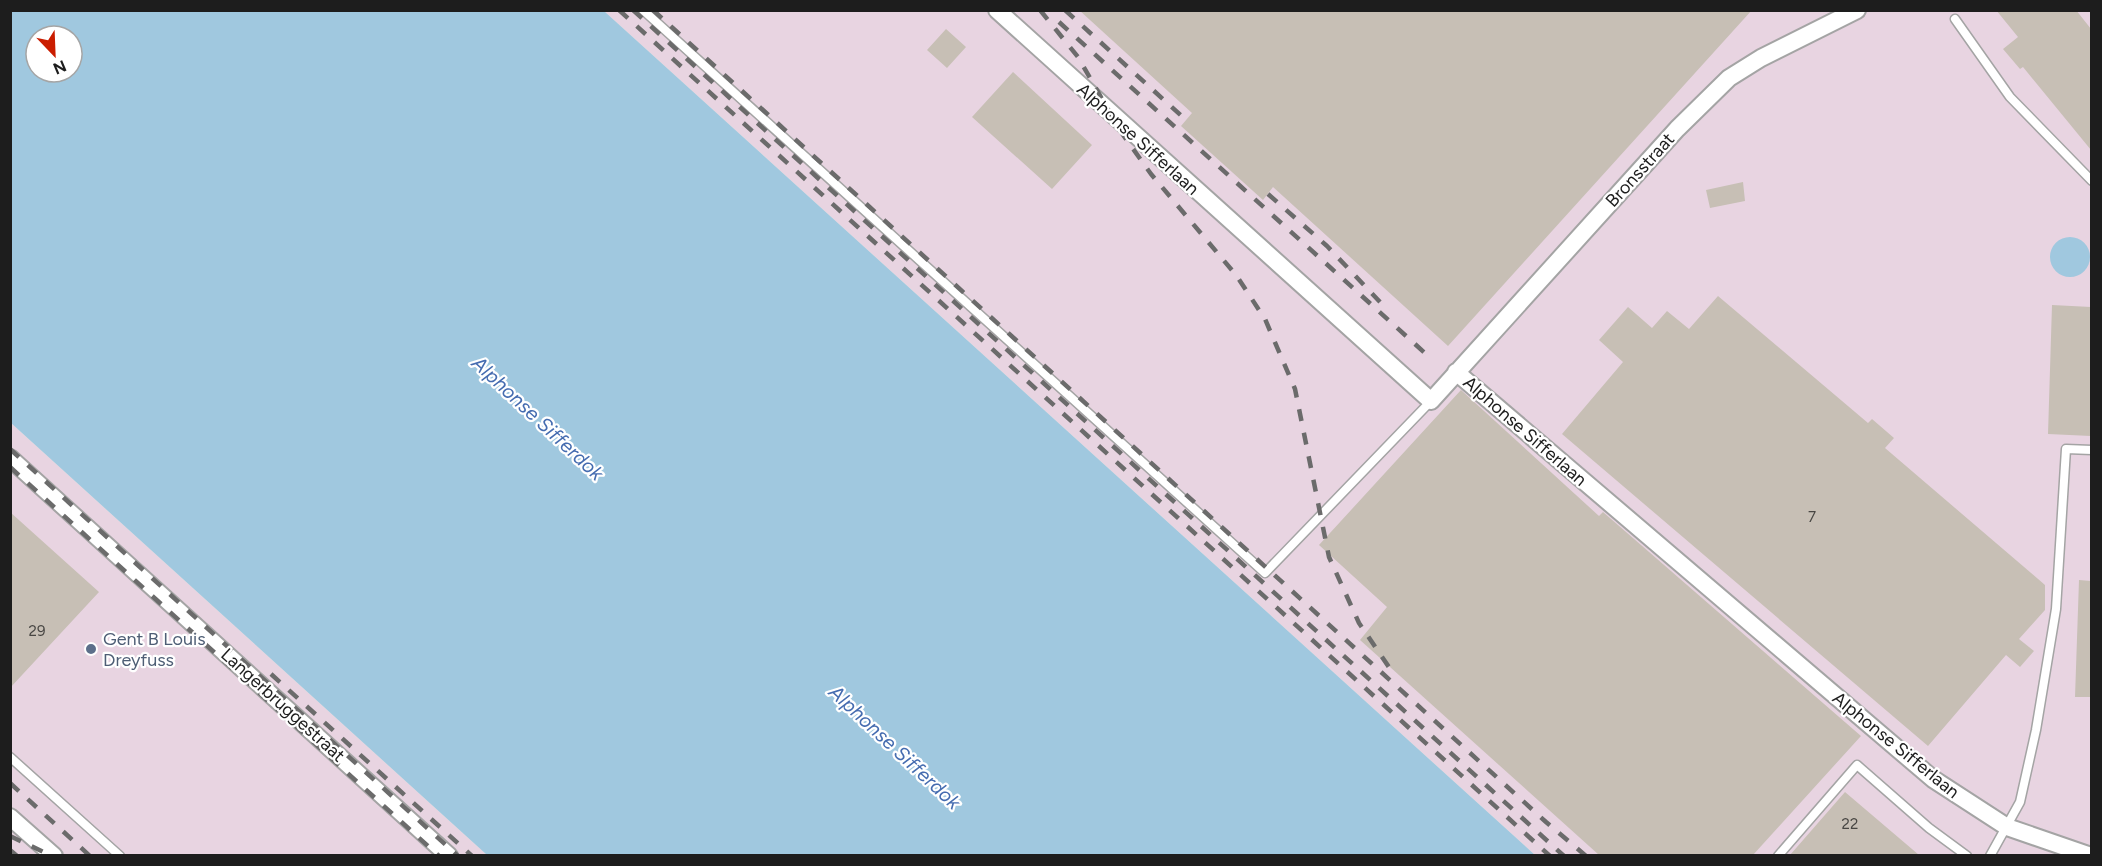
<svg xmlns="http://www.w3.org/2000/svg" width="2102" height="866" viewBox="0 0 2102 866" font-family="Figtree,sans-serif">
  <style>
    .industrial { fill: #e8d4e1 }
    .water { fill: #a0c8df; fill-rule: evenodd }
    .building { fill: #c7bfb5 }
    .lines { fill: none; stroke-linecap: round; stroke-linejoin: round }
    .lane-casing { stroke: #a4a4a4; stroke-width: 11 }
    .street-casing { stroke: #a4a4a4; stroke-width: 20 }
    .lane { stroke: #fff; stroke-width: 8 }
    .street { stroke: #fff; stroke-width: 16 }
    .rail { stroke: #6b6b6b; stroke-width: 4.5; stroke-dasharray: 12 12; stroke-linecap: butt }
    .service-dot { fill: #5c6f8a; stroke: #fff; stroke-width: 2 }
    .labels { text-anchor: middle; stroke-width: 4.5; stroke-linejoin: round; paint-order: stroke }
    .number-label { font-size: 15px; fill: #484643 }
    .street-label { font-size: 18px; fill: #1d1d1d; stroke: #fff }
    .service-label { font-size: 18px; fill: #4e5e75; stroke: #fff; text-anchor: start }
    .water-label { font-size: 20px; font-style: italic; fill: #456cb0; stroke: #fff }
  </style>
  <rect width="100%" height="100%" fill="#efece2"/>
  <path class="industrial" d="M 604,11 L 2091,11 L 2091,855 L 1535,855 Z
    M 11,423 L 487,855 L 11,855 Z"/>
  <path class="water" d="M 10,11 L 604,11 L 1535,855 L 487,855 L 11,423 ZM 36,36 L 72,36 L 72,72 L 36,72 Z
    M2050 257a20 20 0 1 1 40 0a20 20 0 1 1-40 0Z"/>
  <path class="building" d="M 1079,10 L 1752,10 L 1448,346 L 1273,187 L 1263,200 L 1181,126 L 1192,113 Z
    M 1996,10 L 2076,10 L 2091,29 L 2091,150 L 2023,67 L 2020,69 L 2003,49 L 2018,37 Z
    M 946,29 L 966,47 L 947,68 L 927,50 Z
    M 1013,72 L 1092,145 L 1052,189 L 972,117 Z
    M 1743,182 L 1745,201 L 1710,208 L 1706,190 Z
    M 1718,296 L 1868,423 L 1872,419 L 1894,438 L 1885,448 L 2045,585 L 2045,610 L 2019,639 L 2034,651 L 2020,667 L 2006,655 L 1928,746 L 1562,434 L 1623,362 L 1599,340 L 1628,307 L 1652,328 L 1667,311 L 1689,329 Z
    M 2052,305 L 2091,307 L 2091,436 L 2048,434 Z
    M 1461,390 L 1599,516 L 1603,512 L 1861,736 L 1753,855 L 1599,855 L 1360,640 L 1387,607 L 1319,545 Z
    M 10,512 L 99,592 L 10,688 Z
    M 2079,580 L 2091,581 L 2091,697 L 2075,697 Z
    M 1845,792 L 1919,855 L 1790,855 Z"/>
  <g class="lines">
    <g class="lane-casing">
      <path id="lane" d="M 643,10 L 1265,573 L 1431,401
        M 1955,19 L 2010,97 L 2092,181
        M 10,757 L 120,856
        M 1778,856 L 1857,765 L 1929,828 L 1967,856
        M 1990,856 L 2020,802 L 2036,730 L 2056,609 L 2066,449 L 2092,450"/>
    </g>
    <g class="street-casing">
      <path id="street" d="M 997,10 L 1431,401 L 1677,129 L 1729,78 L 1761,58 L 1857,10
        M 1456,372 L 1933,779 L 2007,827 L 2091,856
        M 10,458 L 449,856
        M 10,817 L 54,856"/>
    </g>
    <use href="#lane" class="lane"/>
    <use href="#street" class="street"/>
    <path class="rail" d="M 619,10 L 1550,856
      M 633,10 L 1564,856
      M 653,10 L 1546,822 L 1586,856
      M 1040,10 L 1078,57 L 1121,132 L 1151,174 L 1236,275 L 1265,319 L 1295,389 L 1329,557 L 1359,623 L 1395,676
      M 1065,10 L 1186,120
      M 1059,22 L 1426,354
      M 1268,194 L 1327,246 L 1380,302
      M 10,449 L 458,856
      M 10,467 L 439,856
      M 271,674 L 472,856
      M 10,783 L 90,856
      M 10,836 L 52,856
      M 10,850 L 17,856"/>
  </g>
  <circle class="service-dot" cx="91" cy="649" r="6"/>
  <g class="labels">
    <g class="number-label">
      <text x="1812" y="522">7</text>
      <text x="37" y="636">29</text>
      <text x="1850" y="829">22</text>
    </g>
    <g class="street-label">
      <text transform="translate(1138 139) rotate(42)" y="6">Alphonse Sifferlaan</text>
      <text transform="translate(1640 170) rotate(-48)" y="6">Bronsstraat</text>
      <text transform="translate(1525 431) rotate(41)" y="6">Alphonse Sifferlaan</text>
      <text transform="translate(283 705) rotate(42)" y="6">Langerbruggestraat</text>
      <text transform="translate(1896 745) rotate(39)" y="6">Alphonse Sifferlaan</text>
    </g>
    <g class="service-label">
      <text x="103" y="645">Gent B Louis<tspan x="103" dy="21">Dreyfuss</tspan></text>
    </g>
    <g class="water-label">
      <text transform="translate(538 418) rotate(43)" y="7">Alphonse Sifferdok</text>
      <text transform="translate(895 747) rotate(43)" y="7">Alphonse Sifferdok</text>
    </g>
  </g>
  <rect width="2102" height="866" fill="none" stroke="#1d1d1d" stroke-width="24"/>
  <g transform="translate(54 54) rotate(157)"><circle r="28" fill="#ffffff" stroke="#a5a5a5" stroke-width="1.5"/>
  <path d="M0-4.5L10 22L0 15L-10 22Z" fill="#ca1d00"/>
  <text y="-9" font-size="16" font-weight="bold" text-anchor="middle" fill="#1d1d1d">N</text>
  </g>
</svg>
